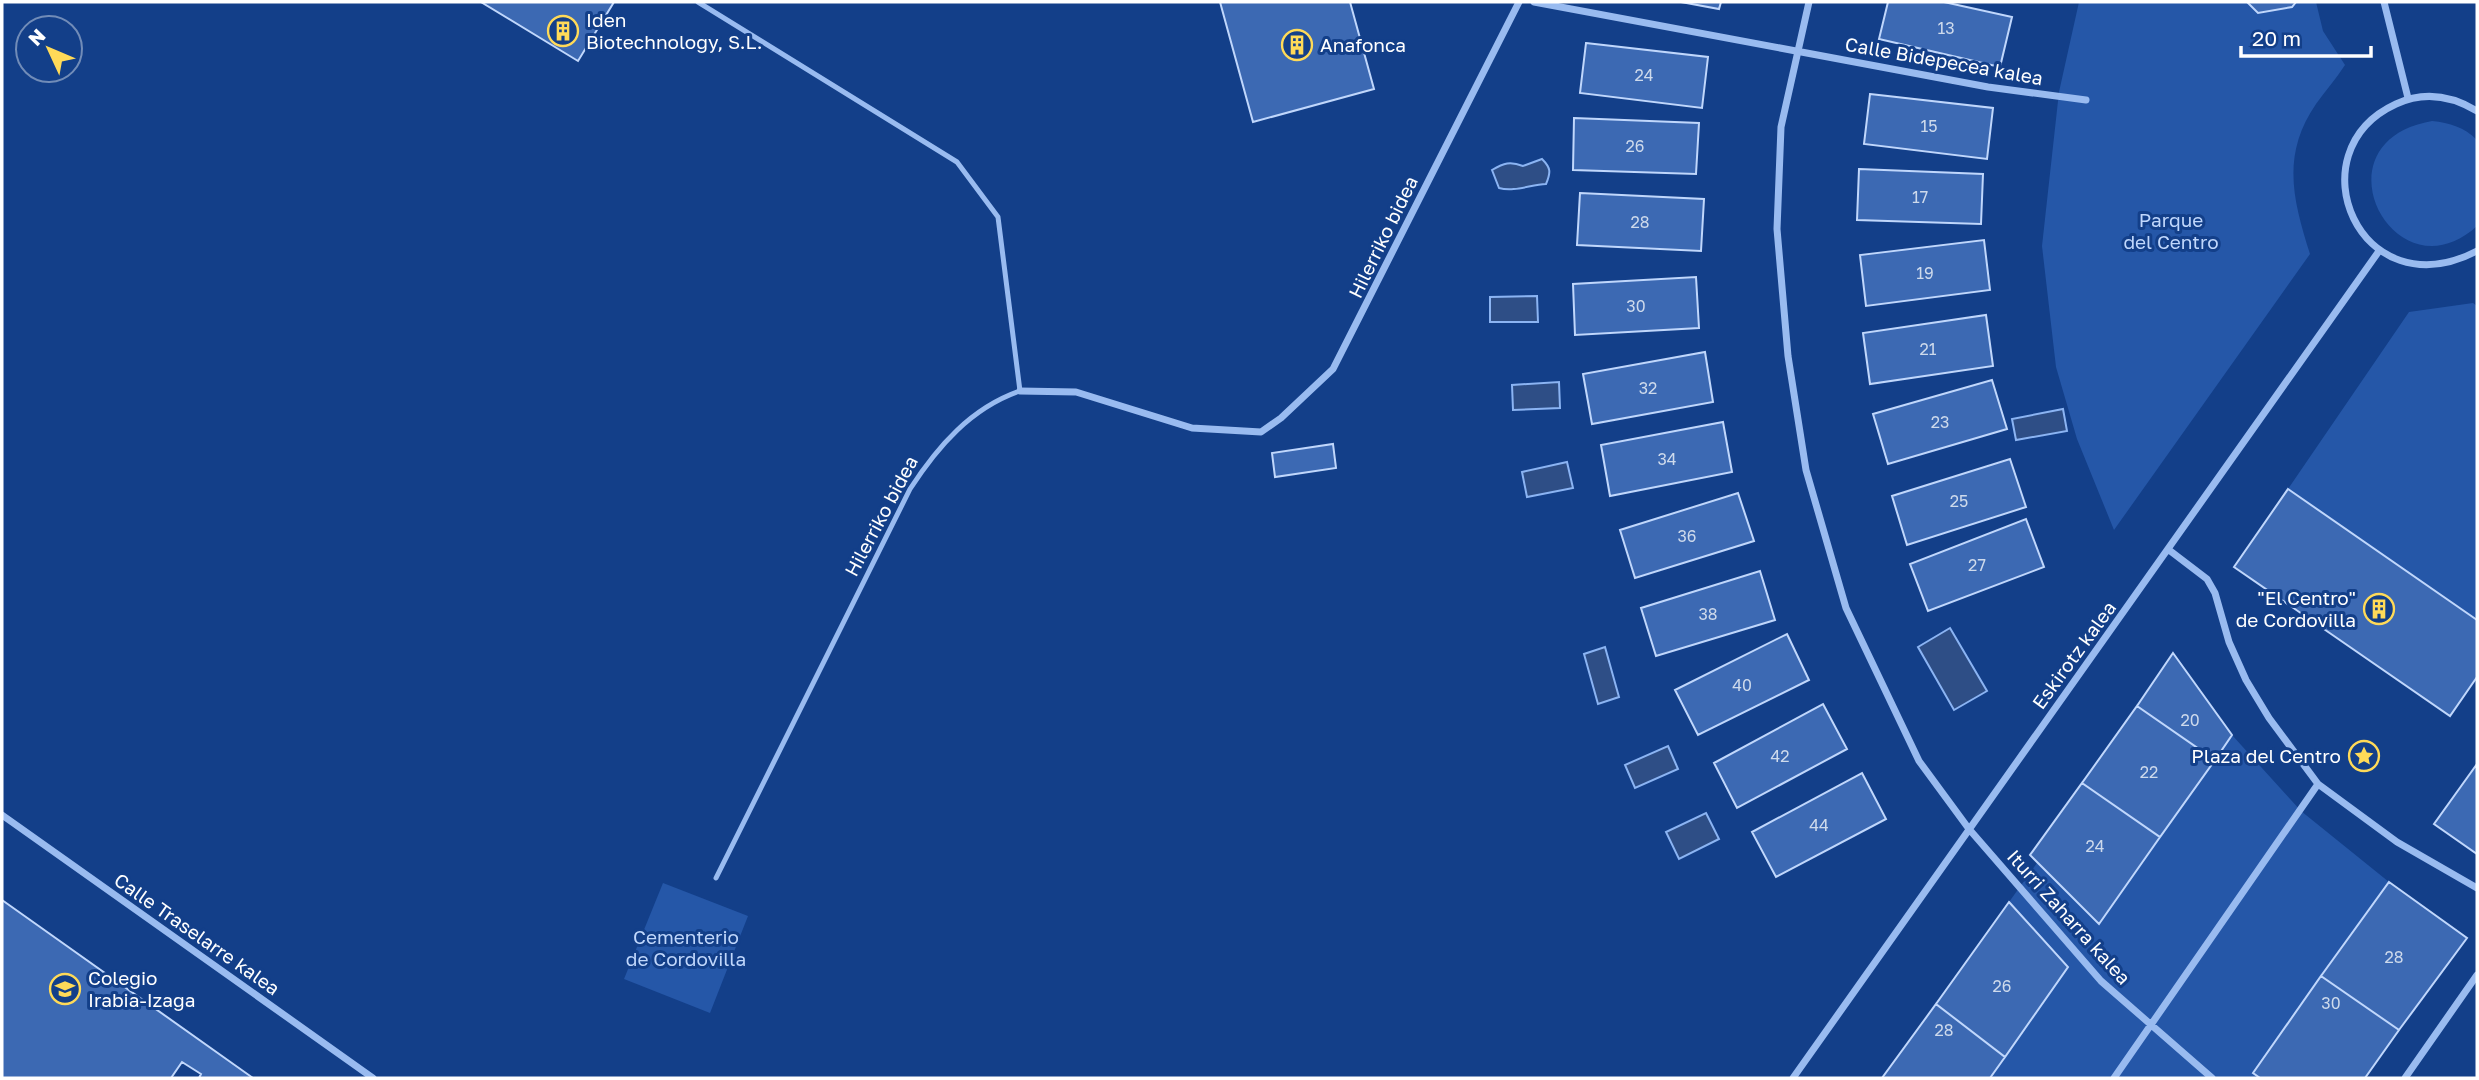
<svg xmlns="http://www.w3.org/2000/svg" width="2479" height="1080" viewBox="0 0 2479 1080" font-family="'Golos Text',sans-serif">
  <style>
    .green { fill: #2557a8 }
    .water { fill: #2e4e86; stroke: #8bb4f3; stroke-width: 2 }
    .building { fill: #3c69b3; stroke: #c0d7fc; stroke-width: 2 }
    .lines { fill: none; stroke-linecap: round; stroke-linejoin: round }
    .lane { stroke: #99bbf0; stroke-width: 5 }
    .street { stroke: #99bbf0; stroke-width: 7 }
    .labels { text-anchor: middle; stroke-width: 6; stroke-linejoin: round; paint-order: stroke }
    .number-label { font-size: 16px; fill: #cedaec }
    .poi-label { font-size: 19px; fill: #fff; stroke: #133f89; text-anchor: start }
    .street-label { font-size: 19px; fill: #fff; stroke: #133f89 }
    .park-label { font-size: 19px; fill: #c0d7fc; stroke: #133f89 }
  </style>
  <rect width="100%" height="100%" fill="#133f89"/>
  <path class="green" d="M 2079,2 L 2316,2 L 2323,31 L 2345,65 C 2336,79 2325,91 2316,104 C 2281,155 2293,200 2310,254 L 2114,530 L 2077,439 L 2056,367 L 2042,246 L 2059,92 Z
    M 2432,121 C 2450,123 2464,127 2477,140 L 2477,226 C 2395,301 2311,142 2432,121 Z
    M 2473,303 L 2477,306 L 2477,620 L 2288,489 L 2409,312 Z
    M 2232,735 L 2301,811 L 2389,882 L 2253,1073 L 2260,1078 L 1990,1078 L 2068,967 L 2009,902 L 2037,863 L 2099,923 Z
    M 663,883 L 748,916 L 710,1013 L 624,979 Z"/>
  <path class="water" d="M 1542,159 C 1551,168 1551,172 1546,184 C 1530,185 1514,192 1499,188 L 1492,170 C 1504,163 1510,161 1523,166 Z
    M 1537,296 L 1538,322 L 1490,322 L 1490,297 Z
    M 1559,382 L 1560,408 L 1513,410 L 1512,385 Z
    M 2063,409 L 2067,431 L 2016,440 L 2012,419 Z
    M 1567,462 L 1573,488 L 1527,497 L 1522,472 Z
    M 1950,628 L 1987,691 L 1954,710 L 1918,647 Z
    M 1605,647 L 1619,697 L 1598,704 L 1584,654 Z
    M 1668,746 L 1678,769 L 1635,788 L 1625,765 Z
    M 1706,813 L 1719,839 L 1679,859 L 1666,832 Z"/>
  <path class="building" d="M 481,2 L 614,2 L 578,61 Z
    M 1220,2 L 1350,2 L 1374,89 L 1253,122 Z
    M 1681,2 L 1721,2 L 1719,9 Z
    M 1888,2 L 1944,2 L 2012,17 L 2000,67 L 1879,39 Z
    M 2247,2 L 2296,2 L 2292,7 L 2258,13 Z
    M 1586,43 L 1708,57 L 1702,108 L 1580,93 Z
    M 1870,94 L 1993,108 L 1987,159 L 1864,144 Z
    M 1574,118 L 1699,123 L 1696,174 L 1573,170 Z
    M 1859,169 L 1983,174 L 1981,224 L 1857,220 Z
    M 1580,193 L 1704,199 L 1701,251 L 1577,245 Z
    M 1984,240 L 1990,290 L 1866,306 L 1860,255 Z
    M 1696,277 L 1699,328 L 1575,335 L 1573,284 Z
    M 1986,315 L 1993,366 L 1870,384 L 1863,333 Z
    M 1705,352 L 1713,402 L 1592,424 L 1583,374 Z
    M 1992,380 L 2007,429 L 1888,464 L 1873,414 Z
    M 1723,422 L 1732,472 L 1610,496 L 1601,445 Z
    M 1333,444 L 1336,468 L 1275,477 L 1272,453 Z
    M 2010,459 L 2026,507 L 1907,545 L 1892,496 Z
    M 2288,489 L 2477,620 L 2477,677 L 2450,716 L 2234,567 Z
    M 1738,493 L 1754,541 L 1635,578 L 1620,530 Z
    M 2026,519 L 2044,567 L 1928,611 L 1910,564 Z
    M 1760,571 L 1775,620 L 1656,656 L 1641,608 Z
    M 1787,634 L 1809,680 L 1698,735 L 1675,690 Z
    M 2173,653 L 2232,735 L 2215,760 L 2137,706 Z
    M 1823,704 L 1847,749 L 1737,808 L 1714,763 Z
    M 2137,706 L 2215,760 L 2160,837 L 2082,783 Z
    M 2477,764 L 2477,854 L 2434,824 Z
    M 1862,773 L 1886,819 L 1776,877 L 1752,832 Z
    M 2082,783 L 2160,837 L 2099,924 L 2030,855 Z
    M 2389,882 L 2467,938 L 2399,1030 L 2321,976 Z
    M 2,900 L 253,1078 L 199,1078 L 201,1074 L 182,1062 L 171,1078 L 2,1078 Z
    M 2009,902 L 2068,967 L 2005,1057 L 1936,1004 Z
    M 2321,976 L 2399,1030 L 2365,1078 L 2260,1078 L 2253,1073 Z
    M 1936,1004 L 2005,1057 L 1990,1078 L 1882,1078 Z"/>
  <g class="lines">
    <path class="lane" d="M 698,2 L 957,162 L 998,217 L 1020,391 C 971,408 938,446 910,489 L 716,878"/>
    <path class="street" d="M 1534,2 L 1988,87 L 2086,100
      M 1809,2 L 1781,127 L 1777,229 L 1788,356 L 1806,470 L 1846,608 L 1919,761 L 1969,829 L 2101,981 L 2212,1078
      M 2384,2 L 2408,98
      M 2477,111 C 2452,96 2424,91 2396,104 C 2292,152 2360,312 2477,251
      M 1020,391 L 1076,392 L 1192,428 L 1261,432 L 1281,418 L 1333,369 L 1519,2
      M 2169,550 L 2207,579 L 2215,593 L 2229,642 L 2246,680 L 2269,718 L 2318,784 L 2397,842 L 2477,888
      M 2,815 L 373,1078
      M 1793,1078 L 2379,251
      M 2114,1078 L 2318,784
      M 2405,1078 L 2477,975"/>
  </g>
  <defs>
    <g id="building-ring" transform="scale(1.575)"><circle r="9.5" fill="#133f89" stroke="#ffda58" stroke-width="1.5"/><path d="M-4-6H4V6H1V3H-1V6H-4ZM-2.5-4.3h1.7v1.8h-1.7ZM.8-4.3h1.7v1.8H.8ZM-2.5-1h1.7V.8h-1.7ZM.8-1h1.7V.8H.8Z" fill="#ffda58"/></g>
    <g id="sight-ring" transform="scale(1.575)"><circle r="9.5" fill="#133f89" stroke="#ffda58" stroke-width="1.5"/><path d="M0-6L1.8-2.2L6-1.7L2.9 1.2L3.7 5.4L0 3.3L-3.7 5.4L-2.9 1.2L-6-1.7L-1.8-2.2Z" fill="#ffda58"/></g>
    <g id="school-ring" transform="scale(1.575)"><circle r="9.5" fill="#133f89" stroke="#ffda58" stroke-width="1.5"/><path d="M0-5L7-2L0 1L-7-2ZM-4 1L0 2.5L4 1V4Q0 6-4 4Z" fill="#ffda58"/></g>
  </defs>
  <g fill-rule="evenodd">
    <use href="#building-ring" x="563" y="31"/>
    <use href="#building-ring" x="1297" y="45"/>
    <use href="#building-ring" x="2379" y="609"/>
    <use href="#sight-ring" x="2364" y="756"/>
    <use href="#school-ring" x="65" y="989"/>
  </g>
  <g class="labels">
    <g class="number-label">
      <text x="1946" y="34">13</text>
      <text x="1644" y="81">24</text>
      <text x="1929" y="132">15</text>
      <text x="1635" y="152">26</text>
      <text x="1920" y="203">17</text>
      <text x="1640" y="228">28</text>
      <text x="1925" y="279">19</text>
      <text x="1636" y="312">30</text>
      <text x="1928" y="355">21</text>
      <text x="1648" y="394">32</text>
      <text x="1940" y="428">23</text>
      <text x="1667" y="465">34</text>
      <text x="1959" y="507">25</text>
      <text x="1687" y="542">36</text>
      <text x="1977" y="571">27</text>
      <text x="1708" y="620">38</text>
      <text x="1742" y="691">40</text>
      <text x="2190" y="726">20</text>
      <text x="1780" y="762">42</text>
      <text x="2149" y="778">22</text>
      <text x="1819" y="831">44</text>
      <text x="2095" y="852">24</text>
      <text x="2394" y="963">28</text>
      <text x="2002" y="992">26</text>
      <text x="2331" y="1009">30</text>
      <text x="1944" y="1036">28</text>
    </g>
    <g class="poi-label">
      <text x="586" y="27">Iden<tspan x="586" dy="22">Biotechnology, S.L.</tspan></text>
      <text x="1320" y="52">Anafonca</text>
      <text x="2356" y="605" text-anchor="end">"El Centro"<tspan x="2356" dy="22">de Cordovilla</tspan></text>
      <text x="2341" y="763" text-anchor="end">Plaza del Centro</text>
      <text x="88" y="985">Colegio<tspan x="88" dy="22">Irabia-Izaga</tspan></text>
    </g>
    <g class="street-label">
      <text transform="translate(1944 61) rotate(10)" y="7">Calle Bidepecea kalea</text>
      <text transform="translate(1383 237) rotate(-64)" y="7">Hilerriko bidea</text>
      <text transform="translate(881 516) rotate(-62)" y="7">Hilerriko bidea</text>
      <text transform="translate(2074 655) rotate(-54)" y="7">Eskirotz kalea</text>
      <text transform="translate(2069 917) rotate(48)" y="7">Iturri Zaharra kalea</text>
      <text transform="translate(197 934) rotate(35)" y="7">Calle Traselarre kalea</text>
    </g>
    <g class="park-label">
      <text x="2171" y="227">Parque<tspan x="2171" dy="22">del Centro</tspan></text>
      <text x="686" y="944">Cementerio<tspan x="686" dy="22">de Cordovilla</tspan></text>
    </g>
  </g>
  <rect width="2479" height="1080" fill="none" stroke="#ffffff" stroke-width="7"/>
  <g transform="translate(49 49) rotate(314)"><circle r="33" fill="#133f89" stroke="#718cb8" stroke-width="2"/>
  <path d="M0-5L12 26L0 18L-12 26Z" fill="#ffda58"/>
  <text y="-10" font-size="19" font-weight="bold" text-anchor="middle" fill="#ffffff">N</text>
  </g>
  <path d="M2241 46v10h130v-10" fill="none" stroke="#ffffff" stroke-width="3.5"/>
  <text x="2252" y="46" font-size="21" fill="#ffffff" stroke="#133f89" stroke-width="5" paint-order="stroke">20 m</text>
</svg>
